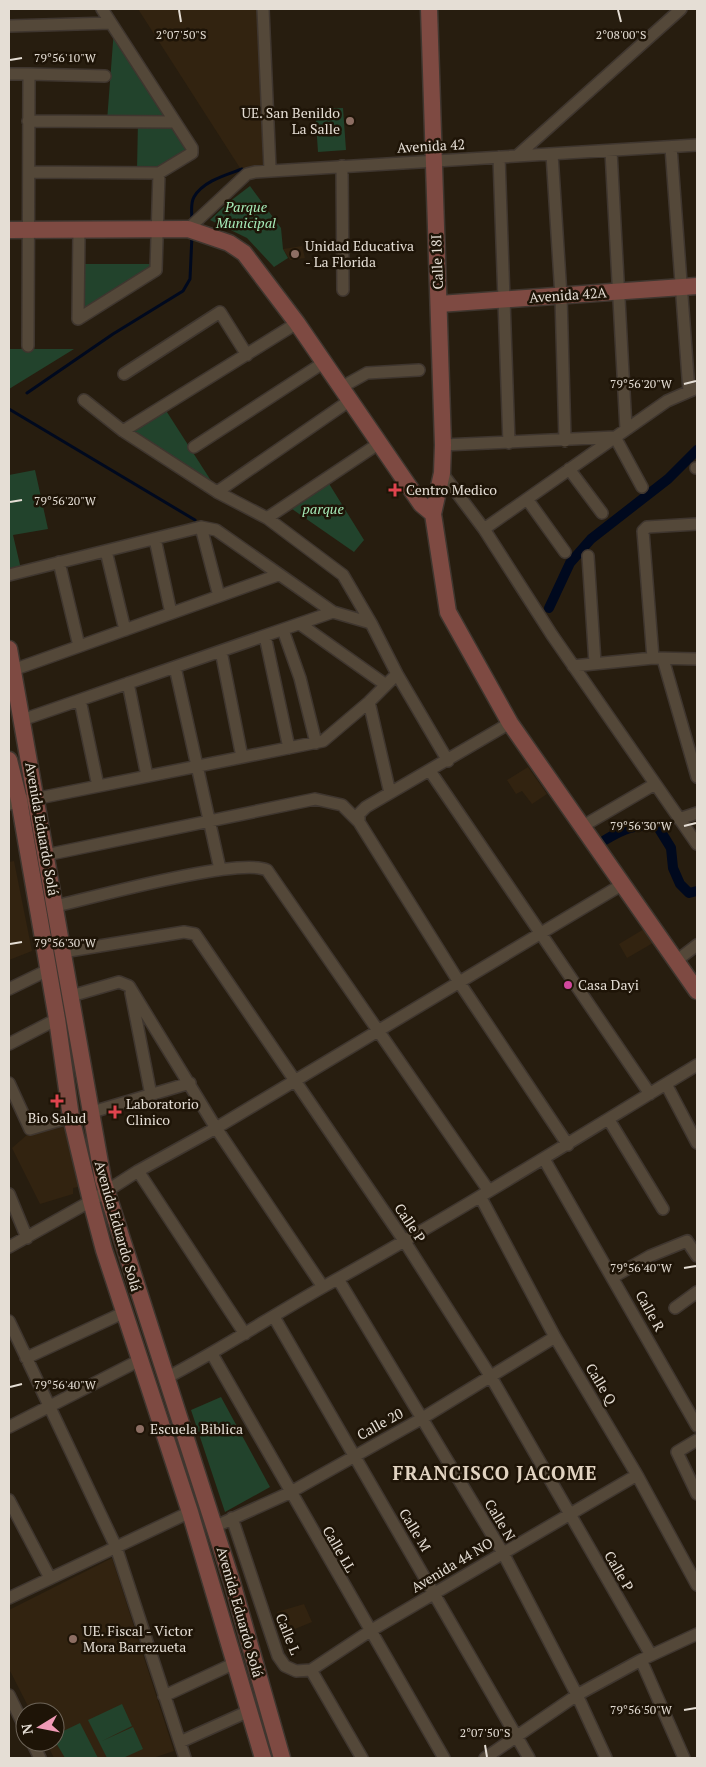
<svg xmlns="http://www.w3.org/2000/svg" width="706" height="1767" viewBox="0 0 706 1767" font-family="'PT Serif',serif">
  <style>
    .built { fill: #322310 }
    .green { fill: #22432c }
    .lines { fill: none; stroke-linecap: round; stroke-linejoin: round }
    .stream { stroke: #00091e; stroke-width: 3 }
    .canal { stroke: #00091e; stroke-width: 10 }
    .street-casing { stroke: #3f362f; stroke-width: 14 }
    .secondary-casing { stroke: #3f362f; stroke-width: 19 }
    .street { stroke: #544839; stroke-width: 11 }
    .secondary { stroke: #7e4a42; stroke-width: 16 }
    .ticks { fill: none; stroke: #e5ded5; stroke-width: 2 }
    .education-dot { fill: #8d6e63; stroke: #1e1407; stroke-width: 2 }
    .health-dot { fill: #e0444e; stroke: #1e1407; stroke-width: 2 }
    .hotel-dot { fill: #d1479c; stroke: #1e1407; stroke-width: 2 }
    .labels { text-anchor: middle; stroke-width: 5; stroke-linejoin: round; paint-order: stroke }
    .poi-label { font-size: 14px; fill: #e5ded5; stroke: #1e1407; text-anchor: start }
    .street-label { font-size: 14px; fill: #e5ded5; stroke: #1e1407 }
    .park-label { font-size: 14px; font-style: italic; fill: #a6ebb8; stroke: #1e1407 }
    .district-label { font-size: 19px; font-weight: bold; letter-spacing: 1px; fill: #e1d3c1; stroke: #1e1407 }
    .ticks-label { font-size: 12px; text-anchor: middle; fill: #e5ded5; stroke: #1e1407; stroke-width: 5; stroke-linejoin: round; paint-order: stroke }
  </style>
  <rect width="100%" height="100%" fill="#271d0f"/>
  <path class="built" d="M 138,9 L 258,9 L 263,167 L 240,168 Z
    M 302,246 L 305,258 L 290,260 L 283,249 Z
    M 528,767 L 547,794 L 532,804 L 522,791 L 516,794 L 507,780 Z
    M 14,861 L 32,951 L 9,960 L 9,862 Z
    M 644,929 L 653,943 L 627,958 L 619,944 Z
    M 65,1122 L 78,1187 L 73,1188 L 73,1194 L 40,1204 L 12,1148 L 28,1134 Z
    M 112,1558 L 174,1751 L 153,1758 L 54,1758 L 46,1742 L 55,1742 L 55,1712 L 31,1712 L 9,1669 L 9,1610 Z
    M 304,1604 L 312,1622 L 285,1633 L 277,1612 Z"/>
  <path class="green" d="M 114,29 L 191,151 L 158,170 L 137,170 L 138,120 L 107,121 Z
    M 343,108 L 346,150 L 318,152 L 315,109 Z
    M 250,186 L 281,228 L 283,249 L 288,258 L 274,267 L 247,238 L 210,220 L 229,202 Z
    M 79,264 L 156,264 L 78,316 Z
    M 9,349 L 74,349 L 9,389 Z
    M 165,409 L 217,490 L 129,431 Z
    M 35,470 L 48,529 L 13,535 L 21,569 L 9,571 L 9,475 Z
    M 328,482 L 364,540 L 354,552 L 292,509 Z
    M 221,1397 L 270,1487 L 225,1512 L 191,1410 Z
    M 122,1704 L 132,1726 L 102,1741 L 133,1727 L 143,1749 L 123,1758 L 107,1758 L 88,1720 Z
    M 80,1723 L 98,1758 L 65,1758 L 55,1741 L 55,1735 Z"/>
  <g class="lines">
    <path class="stream" d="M 192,221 C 192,213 190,204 194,197 C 203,181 226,175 242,169
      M 27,393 L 113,334 L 183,291 L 190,279 L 192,235
      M 9,409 L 195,520"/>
    <path class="canal" d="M 549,608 L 570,563 L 591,539 L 668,479 L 697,450
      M 605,840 C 623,829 637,823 658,827 L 671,848 L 673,868 L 680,884 L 689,893 L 697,891"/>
    <g class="street-casing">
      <path id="street" d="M 102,9 L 192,148 L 192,153 L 159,173
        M 263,9 L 270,169
        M 9,26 L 111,23
        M 9,74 L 29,74 L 28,346
        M 29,74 L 105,76
        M 28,121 L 175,122
        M 671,147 L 689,391
        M 611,151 L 626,429
        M 552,154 L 561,296 L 565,441
        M 518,155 L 681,9
        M 499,157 L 509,443
        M 342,166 L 343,290
        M 29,172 L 159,173 L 156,270 L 78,319
        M 188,229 L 247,174 L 255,172 L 697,145
        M 78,319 L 79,230
        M 124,374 L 220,312 L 247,355
        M 340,388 L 367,373 L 419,370
        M 84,400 L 123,431 L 217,492 L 267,518 L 343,575 L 371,623
        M 123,431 L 297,323
        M 443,445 L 615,437 L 642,487
        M 194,447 L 323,363
        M 696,468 L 697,468
        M 569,469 L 602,513
        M 442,473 L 484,529 L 552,635 L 697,844
        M 217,492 L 349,401
        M 527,499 L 565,552
        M 267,518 L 378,444
        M 201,527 L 219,596
        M 484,529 L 667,401 L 697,388
        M 155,539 L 171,613
        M 106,551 L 125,630
        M 588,556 L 595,663
        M 59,562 L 79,646
        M 9,575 L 201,527 L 216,530 L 333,612 L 371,623 L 397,674 L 448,761
        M 300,624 L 386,685
        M 283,630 L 300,678 L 316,743
        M 265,636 L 289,748
        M 221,651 L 242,757
        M 653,658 L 643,531 L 647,527 L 697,524
        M 663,659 L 697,777
        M 573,666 L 653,658 L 697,659
        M 175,667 L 220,869
        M 13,670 L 278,575
        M 128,683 L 147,776
        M 80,700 L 98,786
        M 369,702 L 390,793
        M 22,720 L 333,612
        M 430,771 L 650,1094
        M 9,804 L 323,741 L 369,702 L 397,674
        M 679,819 L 697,813
        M 359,822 L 359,814 L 366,807 L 510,723
        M 583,826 L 655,784
        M 46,855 L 315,799 L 342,805 L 359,822 L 459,982 L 568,1145
        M 56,906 C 94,897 239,857 267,870 L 489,1191
        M 63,952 L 184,932 L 195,934 L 405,1242 L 491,1377 L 651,1655
        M 676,961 L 697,945
        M 9,989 L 48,970
        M 131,993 L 151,1095
        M 71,996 L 119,982 L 129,986 L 216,1128 L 323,1287
        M 9,1044 L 57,1019
        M 9,1083 L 30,1129 L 71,1117
        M 666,1084 L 697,1143
        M 89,1113 L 190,1083
        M 609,1120 L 663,1209
        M 544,1159 L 697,1426
        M 138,1171 L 245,1334
        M 9,1194 L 27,1238
        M 481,1198 L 555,1337 L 637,1475 L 697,1585
        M 9,1247 L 91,1201 L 138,1171 L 216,1128 L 623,884
        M 613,1277 L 650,1256 L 687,1241 L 697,1256
        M 338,1279 L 503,1553 L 577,1695 L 606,1758
        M 675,1308 L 697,1292
        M 274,1317 L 529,1758
        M 9,1321 L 116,1547 L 185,1758
        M 212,1354 L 444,1758
        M 26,1358 L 125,1312
        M 166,1378 C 220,1350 270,1317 323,1287 C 450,1217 573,1140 697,1065
        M 9,1427 L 140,1360
        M 697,1440 L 677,1452 L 697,1494
        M 9,1500 L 50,1578
        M 232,1518 L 278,1656 L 285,1666 L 296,1671 L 311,1670 L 370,1631 L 637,1475
        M 214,1527 L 289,1493 L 421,1419 L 555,1337
        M 9,1598 L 190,1512
        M 641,1660 L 684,1758
        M 311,1670 L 362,1758
        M 9,1695 L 25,1728
        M 164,1696 L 235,1663
        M 32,1742 L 40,1758
        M 180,1742 L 249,1711
        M 485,1758 L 577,1695 L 641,1660 L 697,1634"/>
    </g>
    <g class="secondary-casing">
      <path id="secondary" d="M 429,9 L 443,445 L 442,473 L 433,514
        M 9,230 L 188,229 L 229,243 L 244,253 L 297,323 L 421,504 L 433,514 L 448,612 L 510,723 L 697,991
        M 439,304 L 697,286
        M 9,649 L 103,1180 L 232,1582 L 282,1758
        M 9,760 L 19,800 L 57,1019 L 71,1117 L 91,1201 L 104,1250 L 190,1512 L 263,1758"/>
    </g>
    <use href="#street" class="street"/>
    <use href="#secondary" class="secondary"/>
  </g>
  <path class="ticks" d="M 179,10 L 181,22M 618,10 L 621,22M 10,60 L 22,58M 684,384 L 696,381M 10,502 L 22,500M 684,826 L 696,823M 10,944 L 22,942M 684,1268 L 696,1266M 10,1387 L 22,1384M 684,1710 L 696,1708M 485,1745 L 487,1757"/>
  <g class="education-dot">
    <circle cx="350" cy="121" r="5"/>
    <circle cx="295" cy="254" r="5"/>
    <circle cx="140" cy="1429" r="5"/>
    <circle cx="73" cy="1639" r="5"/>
  </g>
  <g class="health-dot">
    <path d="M392.5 482.5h5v5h5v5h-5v5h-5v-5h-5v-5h5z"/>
    <path d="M54.5 1093.5h5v5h5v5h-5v5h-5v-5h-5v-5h5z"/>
    <path d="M112.5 1104.5h5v5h5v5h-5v5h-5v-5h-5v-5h5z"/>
  </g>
  <circle class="hotel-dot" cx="568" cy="985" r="5"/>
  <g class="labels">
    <g class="poi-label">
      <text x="340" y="118" text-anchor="end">UE. San Benildo<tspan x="340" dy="16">La Salle</tspan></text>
      <text x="305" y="251">Unidad Educativa<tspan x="305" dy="16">- La Florida</tspan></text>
      <text x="406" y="495">Centro Medico</text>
      <text x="578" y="990">Casa Dayi</text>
      <text x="126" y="1109">Laboratorio<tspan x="126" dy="16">Clinico</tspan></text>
      <text x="57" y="1123" text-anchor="middle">Bio Salud</text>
      <text x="150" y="1434">Escuela Biblica</text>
      <text x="83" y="1636">UE. Fiscal - Victor<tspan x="83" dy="16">Mora Barrezueta</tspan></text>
    </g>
    <g class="street-label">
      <text transform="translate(431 146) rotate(-3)" y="5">Avenida 42</text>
      <text transform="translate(437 262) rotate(-92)" y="5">Calle 18I</text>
      <text transform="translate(568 295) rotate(-4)" y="5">Avenida 42A</text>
      <text transform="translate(42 829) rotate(80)" y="5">Avenida Eduardo Solá</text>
      <text transform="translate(410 1223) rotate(56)" y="5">Calle P</text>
      <text transform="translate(118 1226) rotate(74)" y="5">Avenida Eduardo Solá</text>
      <text transform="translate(650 1311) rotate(61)" y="5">Calle R</text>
      <text transform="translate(601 1384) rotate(59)" y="5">Calle Q</text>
      <text transform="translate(380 1424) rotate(-29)" y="5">Calle 20</text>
      <text transform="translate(500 1520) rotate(59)" y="5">Calle N</text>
      <text transform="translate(415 1530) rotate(59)" y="5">Calle M</text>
      <text transform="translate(339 1549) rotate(60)" y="5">Calle LL</text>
      <text transform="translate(452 1565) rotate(-31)" y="5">Avenida 44 NO</text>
      <text transform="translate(619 1571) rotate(60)" y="5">Calle P</text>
      <text transform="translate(240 1612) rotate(74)" y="5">Avenida Eduardo Solá</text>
      <text transform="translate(288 1634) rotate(68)" y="5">Calle L</text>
    </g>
    <g class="park-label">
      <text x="246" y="212">Parque<tspan x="246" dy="16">Municipal</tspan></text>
      <text x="323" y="514">parque</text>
    </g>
    <g class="district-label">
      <text x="495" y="1480">FRANCISCO JACOME</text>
    </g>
  </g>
  <g class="ticks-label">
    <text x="181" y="39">2°07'50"S</text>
    <text x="621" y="39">2°08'00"S</text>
    <text x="65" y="62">79°56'10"W</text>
    <text x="641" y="388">79°56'20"W</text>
    <text x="65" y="505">79°56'20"W</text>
    <text x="641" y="830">79°56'30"W</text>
    <text x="65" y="947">79°56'30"W</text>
    <text x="641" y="1272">79°56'40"W</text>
    <text x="65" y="1389">79°56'40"W</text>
    <text x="641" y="1714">79°56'50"W</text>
    <text x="485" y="1737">2°07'50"S</text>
  </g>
  <rect width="706" height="1767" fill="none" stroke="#e5ded5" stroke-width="20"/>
  <g transform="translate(40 1727) rotate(260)"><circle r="24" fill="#1e1407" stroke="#6e6559"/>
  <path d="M0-4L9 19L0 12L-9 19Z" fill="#f09ab6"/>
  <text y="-8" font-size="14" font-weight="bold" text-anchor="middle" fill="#e5ded5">N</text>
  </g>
</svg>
